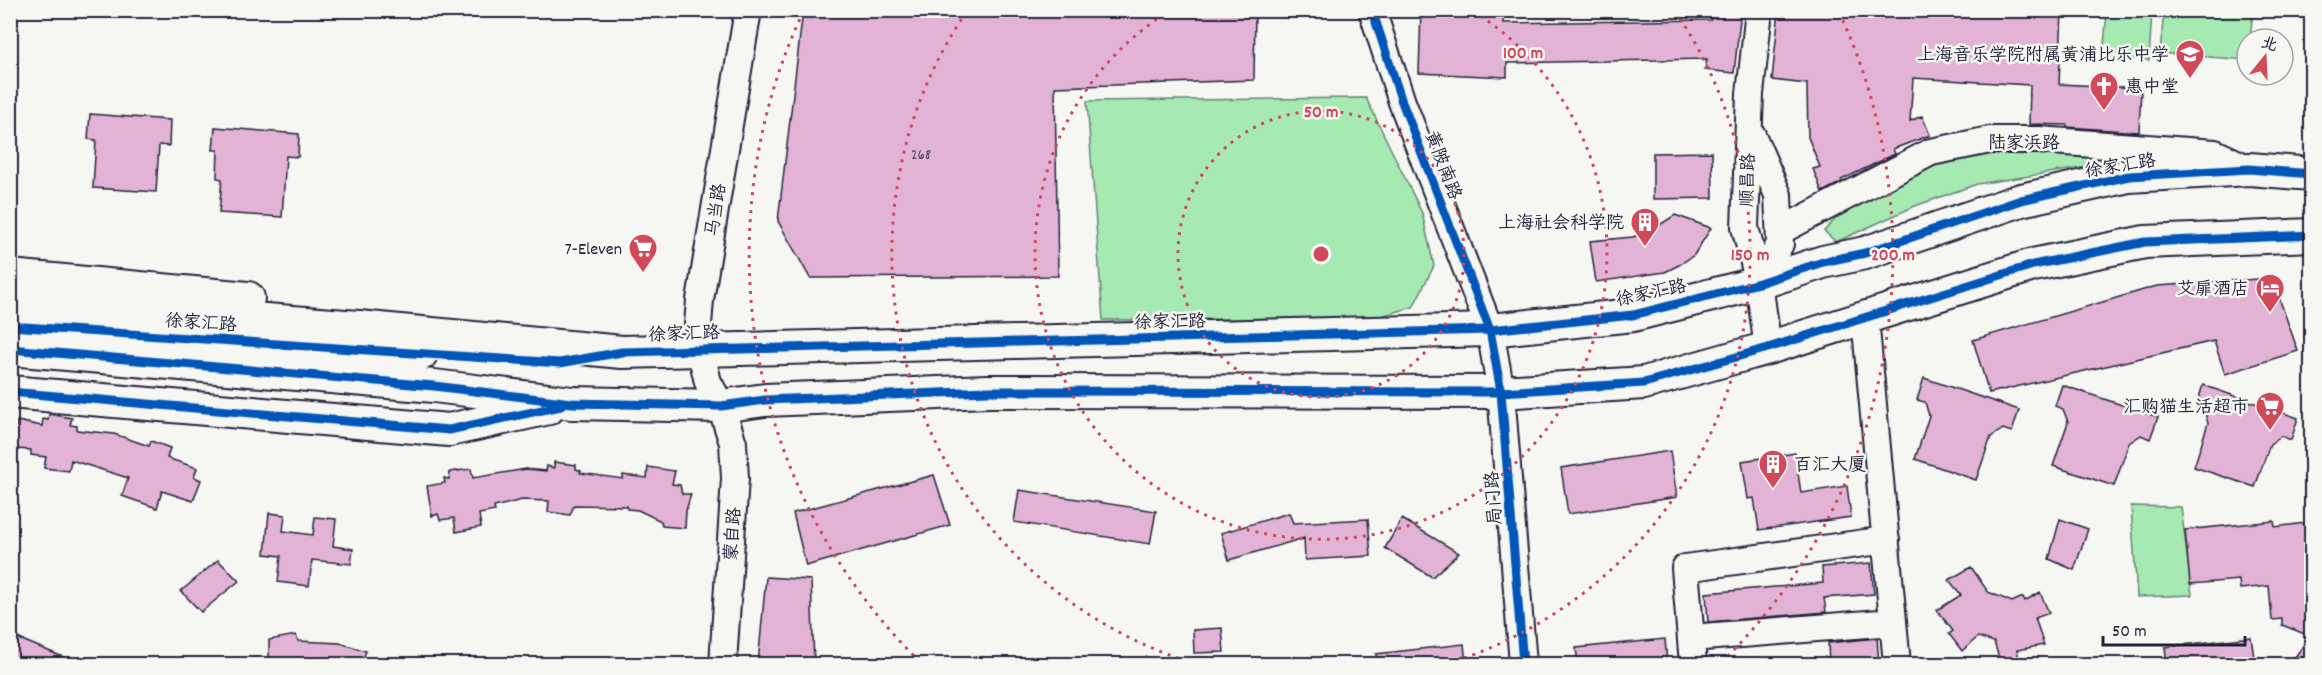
<svg xmlns="http://www.w3.org/2000/svg" width="2322" height="675" viewBox="0 0 2322 675" font-family="Dekko,'LXGW WenKai TC',sans-serif">
  <style>
    .green { fill: #a7e9b2; stroke: #648676; stroke-width: 1.5 }
    .building { fill: #e2b3d4; stroke: #22223b; stroke-width: 1.5 }
    .lines { fill: none; stroke-linecap: round; stroke-linejoin: round }
    .minor-casing { stroke: #22223b; stroke-width: 30 }
    .major-casing { stroke: #22223b; stroke-width: 36 }
    .minor { stroke: #f6f6f2; stroke-width: 26 }
    .major { stroke: #f6f6f2; stroke-width: 32 }
    .cycleway-casing { stroke: #f6f6f2; stroke-width: 13 }
    .cycleway { stroke: #0057b8; stroke-width: 9 }
    .ring { fill: none; stroke: #d1495b; stroke-width: 3; stroke-dasharray: 3 6 }
    .labels { text-anchor: middle; stroke-width: 5; stroke-linejoin: round; paint-order: stroke }
    .number-label { font-size: 15px; fill: #524661 }
    .poi-label { font-size: 18px; fill: #22223b; stroke: #f6f6f2; text-anchor: end }
    .street-label { font-size: 18px; fill: #22223b; stroke: #f6f6f2 }
    .centre { fill: #d1495b; stroke: #f6f6f2; stroke-width: 3 }
    .ring-label { font-size: 18px; text-anchor: middle; font-weight: bold; fill: #d1495b; stroke: #f6f6f2; stroke-width: 5; stroke-linejoin: round; paint-order: stroke }
  </style>
  <rect width="100%" height="100%" fill="#f6f6f2"/>
  <filter id="ink" filterUnits="userSpaceOnUse"><feTurbulence type="fractalNoise" baseFrequency=".0167" numOctaves="2"/><feDisplacementMap in="SourceGraphic" scale="12" xChannelSelector="R" yChannelSelector="G"/><feConvolveMatrix kernelMatrix="1 2 1 2 8 2 1 2 1" color-interpolation-filters="sRGB"/></filter>
  <g filter="url(#ink)">
    <path class="green" d="M 2107,11 L 2152,11 L 2149,60 L 2103,57 Z
      M 2164,11 L 2253,11 L 2250,39 L 2247,39 L 2247,60 L 2160,53 Z
      M 1366,98 L 1422,213 L 1434,266 L 1413,307 L 1374,318 L 1103,320 L 1087,101 Z
      M 1992,147 L 2143,154 L 2133,160 L 1977,184 L 1915,206 L 1836,242 L 1824,231 L 1850,204 L 1930,161 Z
      M 2131,506 L 2181,507 L 2192,595 L 2137,597 Z"/>
    <path class="building" d="M 803,10 L 1255,10 L 1254,80 L 1055,87 L 1058,276 L 810,278 L 778,221 Z
      M 1421,10 L 1503,10 L 1503,23 L 1711,20 L 1713,10 L 1741,10 L 1734,73 L 1705,70 L 1707,59 L 1507,63 L 1507,77 L 1419,73 Z
      M 1779,10 L 2062,10 L 2059,84 L 2141,88 L 2139,132 L 2067,127 L 2067,125 L 2029,124 L 2030,85 L 1913,78 L 1910,121 L 1922,116 L 1930,135 L 1893,149 L 1895,154 L 1841,180 L 1842,182 L 1822,192 L 1813,169 L 1820,167 L 1808,137 L 1807,84 L 1772,80 Z
      M 90,114 L 170,120 L 169,146 L 159,145 L 156,192 L 93,188 L 96,140 L 88,139 Z
      M 215,127 L 299,134 L 298,157 L 286,156 L 282,217 L 219,213 L 222,179 L 217,178 L 218,150 L 213,150 Z
      M 1712,152 L 1713,198 L 1653,199 L 1653,153 Z
      M 1675,215 L 1711,228 L 1694,255 L 1679,265 L 1665,272 L 1596,282 L 1590,241 L 1633,237 L 1652,230 Z
      M 2272,278 L 2298,351 L 2225,374 L 2214,341 L 1989,393 L 1973,340 L 2157,286 Z
      M 1924,378 L 2019,410 L 2012,432 L 2003,429 L 1991,437 L 1976,480 L 1915,459 L 1929,416 L 1925,402 L 1917,400 Z
      M 2062,385 L 2158,417 L 2150,439 L 2141,435 L 2129,443 L 2114,486 L 2053,466 L 2068,422 L 2063,409 L 2055,406 Z
      M 2203,385 L 2298,418 L 2291,440 L 2281,436 L 2270,444 L 2255,487 L 2194,467 L 2208,423 L 2204,410 L 2196,407 Z
      M 49,414 L 72,418 L 70,425 L 77,426 L 77,430 L 114,434 L 149,446 L 151,441 L 170,448 L 167,458 L 197,468 L 194,477 L 201,480 L 193,501 L 162,491 L 157,508 L 122,496 L 128,478 L 71,460 L 69,471 L 44,468 L 46,457 L 31,455 L 31,450 L 15,449 L 16,443 L 10,442 L 10,426 L 16,427 L 17,421 L 42,426 L 43,419 L 48,420 Z
      M 1670,451 L 1677,497 L 1568,514 L 1561,468 Z
      M 1795,453 L 1801,493 L 1847,486 L 1851,517 L 1759,530 L 1754,498 L 1748,499 L 1742,461 Z
      M 554,462 L 576,465 L 576,469 L 581,471 L 580,473 L 623,479 L 623,475 L 647,478 L 648,467 L 675,471 L 672,484 L 680,485 L 682,494 L 691,494 L 686,511 L 685,528 L 662,526 L 661,521 L 638,510 L 627,509 L 627,506 L 574,505 L 570,515 L 548,512 L 549,501 L 522,500 L 494,507 L 495,511 L 479,514 L 481,527 L 456,532 L 454,518 L 440,520 L 438,514 L 432,516 L 427,486 L 445,483 L 444,478 L 449,479 L 450,472 L 471,469 L 473,478 L 526,469 L 546,471 L 547,466 L 554,468 Z
      M 934,475 L 950,525 L 806,566 L 793,513 Z
      M 1019,490 L 1156,511 L 1150,544 L 1014,522 Z
      M 269,513 L 285,515 L 283,531 L 313,535 L 315,517 L 336,519 L 333,546 L 353,549 L 351,564 L 312,560 L 309,586 L 278,582 L 281,556 L 265,554 Z
      M 1289,513 L 1293,523 L 1368,519 L 1371,556 L 1305,560 L 1304,538 L 1229,560 L 1221,533 Z
      M 1402,519 L 1459,553 L 1432,577 L 1385,548 Z
      M 2060,519 L 2088,529 L 2074,570 L 2049,559 Z
      M 2274,521 L 2275,527 L 2305,523 L 2312,528 L 2312,664 L 2290,664 L 2310,636 L 2282,625 L 2282,619 L 2272,620 L 2269,586 L 2240,589 L 2239,580 L 2190,584 L 2185,530 Z
      M 218,560 L 239,581 L 201,612 L 181,591 Z
      M 1871,563 L 1874,594 L 1824,598 L 1826,612 L 1708,622 L 1706,593 L 1823,583 L 1822,567 Z
      M 1971,567 L 1988,592 L 2012,602 L 2023,597 L 2025,601 L 2040,592 L 2049,613 L 2035,618 L 2044,645 L 2017,650 L 2019,658 L 2001,664 L 1994,642 L 1978,637 L 1962,651 L 1949,634 L 1953,631 L 1937,610 L 1961,595 L 1949,580 Z
      M 766,577 L 811,580 L 814,664 L 758,664 Z
      M 1222,628 L 1224,652 L 1194,653 L 1193,630 Z
      M 10,635 L 80,664 L 10,664 Z
      M 296,635 L 298,641 L 340,643 L 366,651 L 361,664 L 269,664 L 269,640 Z
      M 2251,637 L 2255,664 L 2167,664 L 2165,647 Z
      M 1877,638 L 1879,664 L 1829,664 L 1828,643 Z
      M 1665,639 L 1667,664 L 1578,664 L 1576,648 Z
      M 1464,644 L 1466,664 L 1377,664 L 1376,654 Z"/>
    <g class="lines">
      <g class="minor-casing">
        <path id="minor" d="M 1372,10 L 1402,102 L 1490,330 L 1501,392 L 1523,664
          M 1759,10 L 1750,94 L 1745,227 L 1759,283 L 1768,348
          M 1752,135 L 1778,195 L 1780,244 L 1759,283
          M 1780,231 L 1931,152 L 1990,140 L 2039,140 L 2215,153 L 2249,169
          M 1865,318 L 1897,664
          M 1691,638 L 1893,622
          M 723,664 L 735,478 L 733,443 L 721,406 L 708,382 L 700,349 L 698,325 L 700,300 L 748,10
          M 1693,664 L 1685,568 L 1886,540"/>
      </g>
      <g class="major-casing">
        <path id="major" d="M 10,276 L 248,298
          M 10,301 L 359,327 L 622,352 L 1490,330 L 1633,315 L 1759,283 L 1823,262 L 1865,253 L 2021,200 L 2129,176 L 2249,169 L 2312,174
          M 10,326 L 421,354
          M 10,349 L 434,386 L 572,403 L 721,406 L 765,400 L 988,391 L 1501,392 L 1644,383 L 1768,348 L 2033,265 L 2145,242 L 2312,235
          M 10,392 L 449,430 L 549,408"/>
      </g>
      <use href="#minor" class="minor"/>
      <use href="#major" class="major"/>
      <g class="cycleway-casing">
        <path id="cycleway" d="M 1372,10 L 1402,102 L 1490,330 L 1501,392 L 1523,664
          M 10,326 L 560,363 L 622,352 L 1490,330 L 1633,315 L 1759,283 L 1823,262 L 1865,253 L 2021,200 L 2129,176 L 2249,169 L 2312,174
          M 10,349 L 434,386 L 572,403 L 721,406 L 765,400 L 988,391 L 1501,392 L 1644,383 L 1768,348 L 2033,265 L 2145,242 L 2312,235
          M 10,392 L 449,430 L 561,406"/>
      </g>
      <use href="#cycleway" class="cycleway"/>
    </g>
  </g>
  <g class="ring">
    <circle cx="1321" cy="254" r="143"/>
    <path d="M1473 11A286 286 0 1 1 1169 11"/>
    <path d="M1196 664A429 429 0 0 1 967 11M1675 11A429 429 0 0 1 1446 664"/>
    <path d="M920 662A572 572 0 0 1 803 12M1839 12A572 572 0 0 1 1722 662"/>
  </g>
  <defs>
    <g id="school-pin" transform="scale(1.5)"><path d="M0 17L-7.5 6A9.5 9.5 0 1 1 7.5 6Z" fill="#d1495b" stroke="#f6f6f2"/><path d="M0-5L7-2L0 1L-7-2ZM-4 1L0 2.5L4 1V4Q0 6-4 4Z" fill="#fff"/></g>
    <g id="church-pin" transform="scale(1.5)"><path d="M0 17L-7.5 6A9.5 9.5 0 1 1 7.5 6Z" fill="#d1495b" stroke="#f6f6f2"/><path d="M-1.2-6h2.4v3.5h3.3v2.4h-3.3V6h-2.4V-.1h-3.3v-2.4h3.3Z" fill="#fff"/></g>
    <g id="building-pin" transform="scale(1.5)"><path d="M0 17L-7.5 6A9.5 9.5 0 1 1 7.5 6Z" fill="#d1495b" stroke="#f6f6f2"/><path d="M-4-6H4V6H1V3H-1V6H-4ZM-2.5-4.3h1.7v1.8h-1.7ZM.8-4.3h1.7v1.8H.8ZM-2.5-1h1.7V.8h-1.7ZM.8-1h1.7V.8H.8Z" fill="#fff"/></g>
    <g id="supermarket-pin" transform="scale(1.5)"><path d="M0 17L-7.5 6A9.5 9.5 0 1 1 7.5 6Z" fill="#d1495b" stroke="#f6f6f2"/><path d="M-6-5.5h2.5l.6 2H6L4.5 2H-2.5L-4.4-4H-6ZM-1.5 3.2a1.3 1.3 0 1 0 .1 0ZM3 3.2a1.3 1.3 0 1 0 .1 0Z" fill="#fff"/></g>
    <g id="hotel-pin" transform="scale(1.5)"><path d="M0 17L-7.5 6A9.5 9.5 0 1 1 7.5 6Z" fill="#d1495b" stroke="#f6f6f2"/><path d="M-6-4.5h1.5V1H6V5H4.5V3h-9V5H-6ZM-4 0a1.8 1.8 0 1 1 3.6 0ZM.5 0V-2.5h3Q6-2.5 6 0Z" fill="#fff"/></g>
  </defs>
  <g fill-rule="evenodd">
    <use href="#school-pin" x="2190" y="54"/>
    <use href="#church-pin" x="2104" y="86"/>
    <use href="#building-pin" x="1645" y="222"/>
    <use href="#supermarket-pin" x="643" y="248"/>
    <use href="#hotel-pin" x="2270" y="288"/>
    <use href="#supermarket-pin" x="2270" y="406"/>
    <use href="#building-pin" x="1773" y="464"/>
  </g>
  <g class="labels">
    <g class="number-label">
      <text x="921" y="159">268</text>
    </g>
    <g class="poi-label">
      <text x="2169" y="60">上海音乐学院附属黄浦比乐中学</text>
      <text x="2125" y="92" text-anchor="start">惠中堂</text>
      <text x="1624" y="228">上海社会科学院</text>
      <text x="622" y="254">7-Eleven</text>
      <text x="2249" y="294">艾扉酒店</text>
      <text x="2249" y="412">汇购猫生活超市</text>
      <text x="1794" y="470" text-anchor="start">百汇大厦</text>
    </g>
    <g class="street-label">
      <text x="2024" y="148">陆家浜路</text>
      <text transform="translate(1444 165) rotate(69)" y="6">黄陂南路</text>
      <text transform="translate(2120 165) rotate(-9)" y="6">徐家汇路</text>
      <text transform="translate(1747 180) rotate(-88)" y="6">顺昌路</text>
      <text transform="translate(715 210) rotate(-81)" y="6">马当路</text>
      <text transform="translate(1651 292) rotate(-12)" y="6">徐家汇路</text>
      <text transform="translate(1170 321) rotate(-1)" y="6">徐家汇路</text>
      <text transform="translate(201 322) rotate(4)" y="6">徐家汇路</text>
      <text transform="translate(684 333) rotate(-2)" y="6">徐家汇路</text>
      <text transform="translate(1493 498) rotate(-94)" y="6">局门路</text>
      <text transform="translate(732 534) rotate(-86)" y="6">蒙自路</text>
    </g>
  </g>
  <circle cx="1321" cy="254" r="9" class="centre"/>
  <g class="ring-label">
    <text x="1523" y="58">100 m</text>
    <text x="1321" y="117">50 m</text>
    <text x="1750" y="260">150 m</text>
    <text x="1893" y="260">200 m</text>
  </g>
  <rect width="2322" height="675" fill="none" stroke="#f6f6f2" stroke-width="36"/>
  <rect x="18" y="18" width="2286" height="639" fill="none" stroke="#22223b" stroke-width="2" filter="url(#ink)"/>
  <g transform="translate(2265 57) rotate(18)"><circle r="28" fill="#f6f6f2" stroke="#a1a1a9" stroke-width="1.5"/>
  <path d="M0-4.5L10 22L0 15L-10 22Z" fill="#d1495b"/>
  <text y="-9" font-size="16" font-weight="bold" text-anchor="middle" fill="#22223b">北</text>
  </g>
  <path d="M2103 636v9h142v-9" fill="none" stroke="#22223b" stroke-width="3"/>
  <text x="2112" y="636" font-size="18" fill="#22223b" stroke="#f6f6f2" stroke-width="4.5" paint-order="stroke">50 m</text>
</svg>
